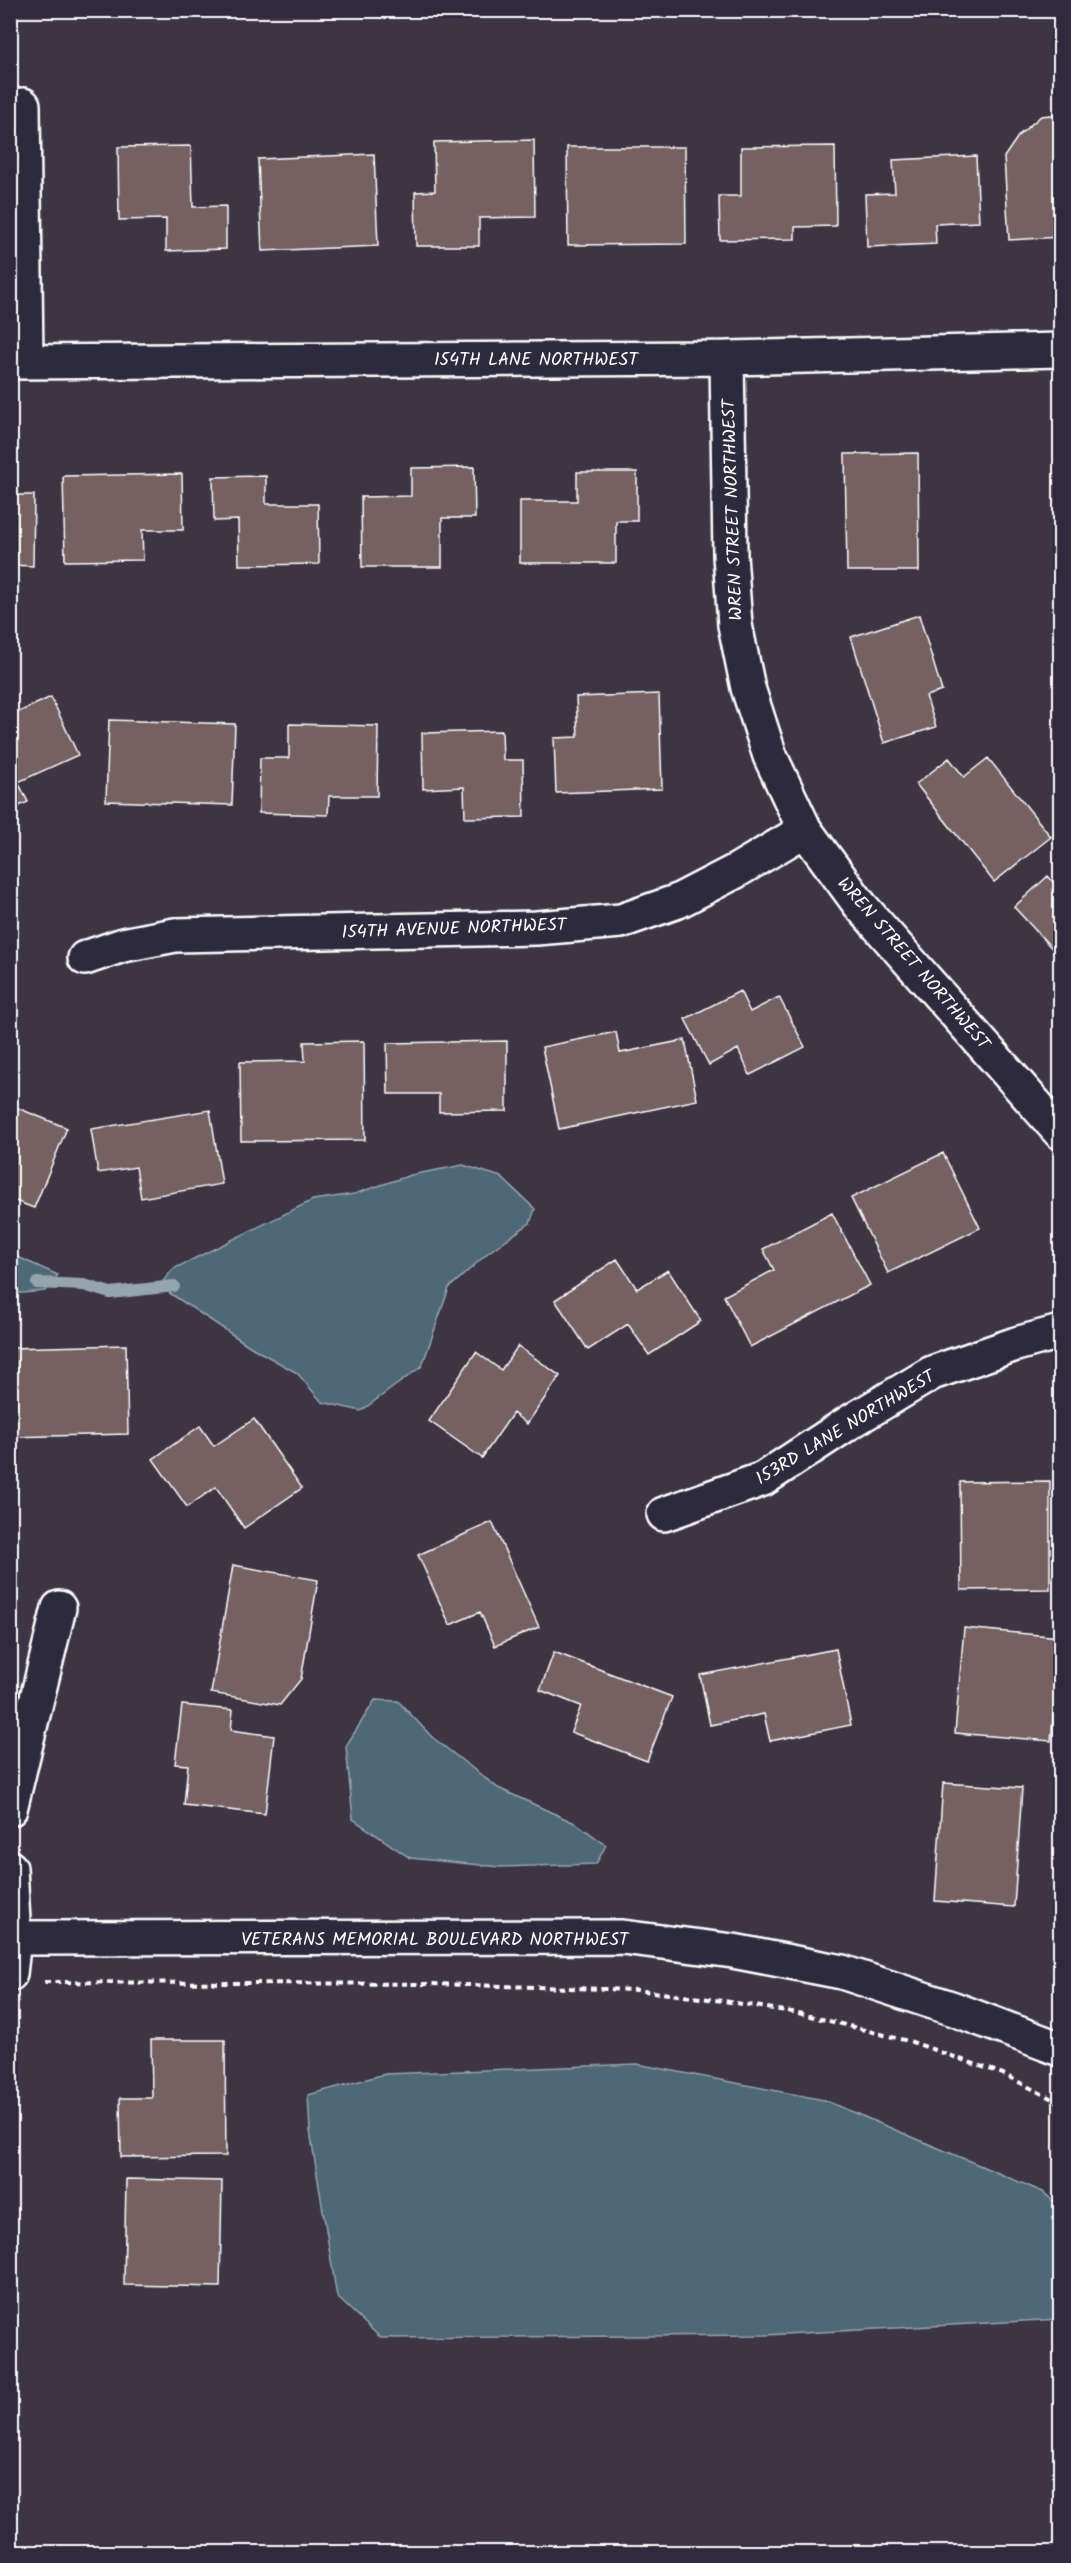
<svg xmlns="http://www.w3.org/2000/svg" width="1071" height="2563" viewBox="0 0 1071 2563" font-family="Kalam,sans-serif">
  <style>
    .water { fill: #506878; stroke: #96a4ae; stroke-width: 1.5 }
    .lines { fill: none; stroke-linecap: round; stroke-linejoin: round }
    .stream { stroke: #96a4ae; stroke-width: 12 }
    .building { fill: #756062; stroke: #fff; stroke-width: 1.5 }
    .minor-casing { stroke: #fff; stroke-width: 38 }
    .path { stroke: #fff; stroke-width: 4; stroke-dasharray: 6 4.5; stroke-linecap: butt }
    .minor { stroke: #2f2a3d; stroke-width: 33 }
    .labels { text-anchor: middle; stroke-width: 6; stroke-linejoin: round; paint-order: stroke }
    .street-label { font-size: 18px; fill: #fff; stroke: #2f2a3d }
  </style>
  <rect width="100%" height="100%" fill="#3d3544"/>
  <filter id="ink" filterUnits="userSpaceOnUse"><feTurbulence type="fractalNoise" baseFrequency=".0167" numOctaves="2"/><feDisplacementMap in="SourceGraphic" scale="12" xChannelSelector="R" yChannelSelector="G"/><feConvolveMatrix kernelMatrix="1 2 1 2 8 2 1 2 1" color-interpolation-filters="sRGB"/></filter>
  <g filter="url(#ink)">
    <path class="water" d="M 463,1165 L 501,1177 L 535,1209 L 530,1223 L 489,1252 L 449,1288 L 422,1366 L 361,1411 L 322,1402 L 297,1373 L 251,1347 L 159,1286 L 173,1269 L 313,1200 L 354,1194 L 411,1175 Z
      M 11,1254 L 58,1275 L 45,1291 L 11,1294 Z
      M 375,1700 L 398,1701 L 432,1737 L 498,1788 L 577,1824 L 606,1845 L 596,1864 L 500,1867 L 410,1858 L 353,1819 L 346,1746 Z
      M 637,2064 L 824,2100 L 1043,2192 L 1060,2207 L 1060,2319 L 766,2335 L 381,2338 L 337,2297 L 310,2131 L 308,2095 L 385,2074 Z"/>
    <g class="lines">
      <path class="stream" d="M 37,1283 L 84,1285 L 110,1293 L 174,1286"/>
    </g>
    <path class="building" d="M 1060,114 L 1060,237 L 1009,240 L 1004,157 L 1019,135 L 1041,116 Z
      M 534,140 L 535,217 L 479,218 L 479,246 L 416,246 L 415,192 L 435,191 L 434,142 Z
      M 191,146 L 193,207 L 226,206 L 226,249 L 166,251 L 166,219 L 119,220 L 118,147 Z
      M 835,146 L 836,226 L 795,227 L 795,239 L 720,240 L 719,196 L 741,196 L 741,147 Z
      M 567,147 L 685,147 L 686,244 L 568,245 Z
      M 374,154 L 378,246 L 262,251 L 258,159 Z
      M 976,156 L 979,222 L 935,224 L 936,244 L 867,247 L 865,194 L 895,193 L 893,160 Z
      M 918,453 L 919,571 L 847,571 L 845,454 Z
      M 474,467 L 475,518 L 442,518 L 442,567 L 362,567 L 361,497 L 411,496 L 411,468 Z
      M 577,472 L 637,472 L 637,521 L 616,521 L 616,563 L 520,563 L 520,501 L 577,501 Z
      M 182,474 L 183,530 L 142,530 L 143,560 L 65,561 L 63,476 Z
      M 266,476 L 266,504 L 318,504 L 319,564 L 239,565 L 238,520 L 214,521 L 213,477 Z
      M 10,495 L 34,495 L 33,566 L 10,565 Z
      M 919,615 L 942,691 L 926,696 L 936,727 L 884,743 L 851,637 Z
      M 659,694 L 662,789 L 556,793 L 554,738 L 578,737 L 576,697 Z
      M 51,697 L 78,755 L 18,782 L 28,802 L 10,810 L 10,716 Z
      M 109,720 L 235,724 L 232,805 L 106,801 Z
      M 289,724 L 378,726 L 377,796 L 329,796 L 328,815 L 259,813 L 260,758 L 289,758 Z
      M 502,731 L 503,760 L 523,760 L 524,817 L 465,818 L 464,787 L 423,789 L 422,733 Z
      M 949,758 L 964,777 L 988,758 L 1051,837 L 994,882 L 916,784 Z
      M 1048,876 L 1060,890 L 1060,957 L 1014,907 Z
      M 740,991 L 750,1012 L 779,997 L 805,1047 L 750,1075 L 738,1049 L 709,1065 L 685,1019 Z
      M 616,1032 L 620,1053 L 685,1040 L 697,1100 L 559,1129 L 542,1047 Z
      M 364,1041 L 365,1140 L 241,1141 L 240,1062 L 305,1061 L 304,1042 Z
      M 507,1041 L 507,1111 L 439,1112 L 439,1094 L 388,1094 L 387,1043 Z
      M 10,1105 L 67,1128 L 34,1208 L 10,1199 Z
      M 210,1110 L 222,1184 L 141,1198 L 136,1167 L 98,1173 L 91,1129 Z
      M 943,1153 L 980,1228 L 888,1273 L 851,1198 Z
      M 832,1213 L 870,1285 L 750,1347 L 724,1296 L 774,1270 L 763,1249 Z
      M 617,1259 L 637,1289 L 668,1270 L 701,1321 L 649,1355 L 628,1324 L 588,1350 L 555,1300 Z
      M 126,1345 L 128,1434 L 10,1437 L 10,1348 Z
      M 518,1346 L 560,1376 L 527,1424 L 513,1413 L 482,1458 L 429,1421 L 476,1352 L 501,1370 Z
      M 254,1419 L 302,1488 L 244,1528 L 216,1487 L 187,1507 L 153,1459 L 200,1426 L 214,1446 Z
      M 1050,1481 L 1050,1589 L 961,1590 L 960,1482 Z
      M 492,1522 L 539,1627 L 495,1646 L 480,1612 L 450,1625 L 418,1555 Z
      M 233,1565 L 318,1580 L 301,1679 L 280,1705 L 211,1693 Z
      M 964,1628 L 1060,1637 L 1051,1741 L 955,1733 Z
      M 836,1649 L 851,1725 L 770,1741 L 764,1714 L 710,1725 L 700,1675 Z
      M 554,1652 L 672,1697 L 647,1761 L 571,1732 L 581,1706 L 540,1690 Z
      M 182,1705 L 233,1710 L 231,1730 L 274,1736 L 265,1814 L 184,1805 L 188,1765 L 175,1764 Z
      M 943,1783 L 1022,1788 L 1014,1907 L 935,1901 Z
      M 151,2040 L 225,2040 L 226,2156 L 121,2157 L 120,2098 L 152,2098 Z
      M 126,2179 L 222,2181 L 220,2287 L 124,2285 Z"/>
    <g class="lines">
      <g class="minor-casing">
        <path id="minor" d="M 23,105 L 26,361
          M 727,358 L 730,555 L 735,625 L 748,688 L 770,756 L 805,830 L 860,905 L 1060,1132
          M 10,362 L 727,358 L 1060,350
          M 85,958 L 123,945 L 175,935 L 536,928 L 621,921 L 678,901 L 736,871 L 805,830
          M 664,1514 L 763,1479 L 850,1422 L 932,1373 L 1016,1344 L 1060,1332
          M 10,1809 L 59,1608
          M 10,1868 L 14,1938 L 10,1974
          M 10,1938 L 622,1937 L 733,1951 L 842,1972 L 954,2009 L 1060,2049"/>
      </g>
      <path class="path" d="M 44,1982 L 434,1984 L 637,1990 L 724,2001 L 798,2013 L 912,2042 L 1003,2074 L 1060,2103"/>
      <use href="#minor" class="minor"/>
    </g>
  </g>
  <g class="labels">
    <g class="street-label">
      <text x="536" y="365">154TH LANE NORTHWEST</text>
      <text transform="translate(732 510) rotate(-92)" y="6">WREN STREET NORTHWEST</text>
      <text transform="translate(454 928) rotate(-2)" y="6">154TH AVENUE NORTHWEST</text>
      <text transform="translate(914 963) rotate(49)" y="6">WREN STREET NORTHWEST</text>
      <text transform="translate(845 1427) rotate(-31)" y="6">153RD LANE NORTHWEST</text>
      <text x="435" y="1945">VETERANS MEMORIAL BOULEVARD NORTHWEST</text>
    </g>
  </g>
  <rect width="1071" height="2563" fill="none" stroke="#2f2a3d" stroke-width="36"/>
  <rect x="18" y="18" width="1035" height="2527" fill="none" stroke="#fff" stroke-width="2" filter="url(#ink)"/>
</svg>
